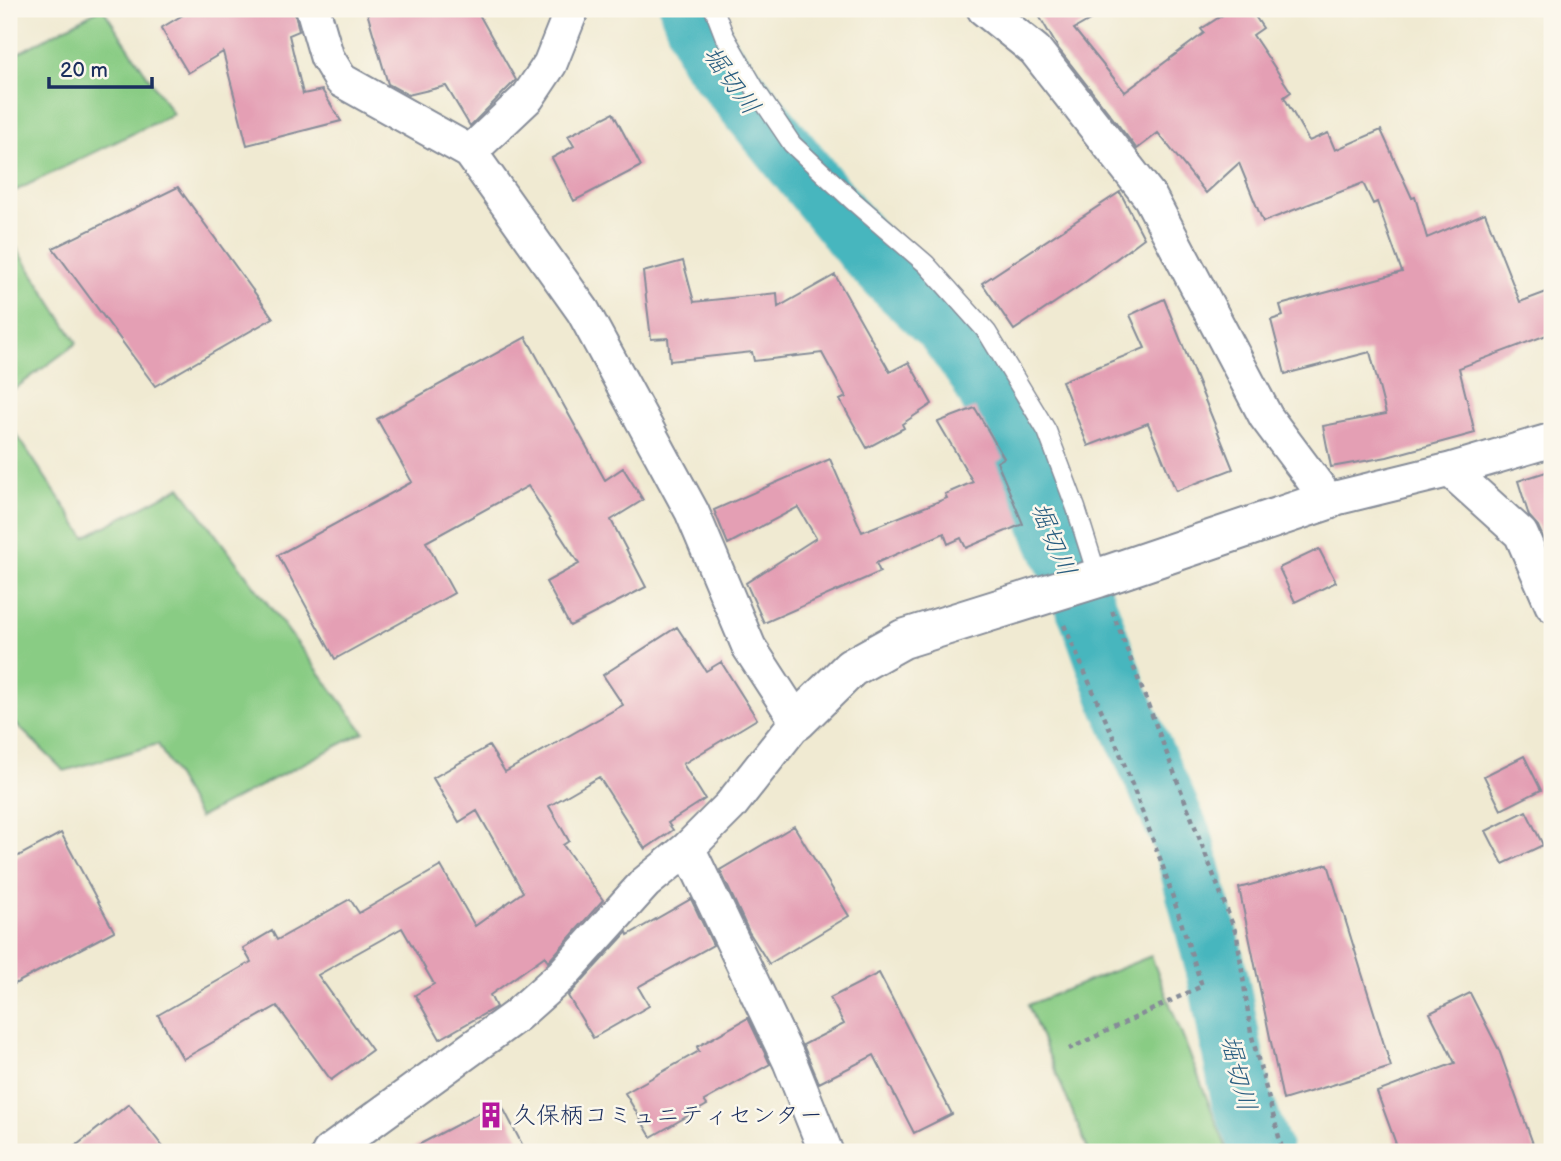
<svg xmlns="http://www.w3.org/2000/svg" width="1561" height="1161" viewBox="0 0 1561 1161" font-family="'Balsamiq Sans','Klee One',sans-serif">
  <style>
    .green { fill: #89cc84; stroke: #527e71; stroke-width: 2 }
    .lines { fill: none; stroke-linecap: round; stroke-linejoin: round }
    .river { stroke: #47b6be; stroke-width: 61 }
    .building { fill: #e49fb4 }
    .service-casing { stroke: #868c98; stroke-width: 21 }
    .minor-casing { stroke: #868c98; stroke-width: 37 }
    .tertiary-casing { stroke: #868c98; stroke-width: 42 }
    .path { stroke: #868c98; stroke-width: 4.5; stroke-dasharray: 5 5; stroke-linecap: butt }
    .service { stroke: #fff; stroke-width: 18 }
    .minor { stroke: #fff; stroke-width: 33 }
    .tertiary { stroke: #fff; stroke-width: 38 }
    .labels { text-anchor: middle; stroke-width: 5; stroke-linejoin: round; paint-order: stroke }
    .poi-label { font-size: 24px; fill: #1b2f5e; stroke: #fbf7ec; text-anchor: start }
    .water-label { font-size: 26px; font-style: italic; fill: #2a5e80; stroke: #fbf7ec }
  </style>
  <rect width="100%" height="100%" fill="#fbf7ec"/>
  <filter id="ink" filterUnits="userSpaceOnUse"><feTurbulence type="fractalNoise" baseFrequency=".0143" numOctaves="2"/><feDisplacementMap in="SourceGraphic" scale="14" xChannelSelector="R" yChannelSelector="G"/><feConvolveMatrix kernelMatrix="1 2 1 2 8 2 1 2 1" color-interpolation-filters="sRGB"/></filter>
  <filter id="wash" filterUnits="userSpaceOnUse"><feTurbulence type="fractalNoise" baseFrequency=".00686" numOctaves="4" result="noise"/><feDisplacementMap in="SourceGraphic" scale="28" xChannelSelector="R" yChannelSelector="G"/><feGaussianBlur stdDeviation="1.57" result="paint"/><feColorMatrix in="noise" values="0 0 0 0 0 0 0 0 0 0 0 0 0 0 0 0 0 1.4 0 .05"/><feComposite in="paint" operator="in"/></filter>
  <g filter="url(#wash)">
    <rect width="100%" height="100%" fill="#f0ead2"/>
    <path class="green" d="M 100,9 L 103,9 L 173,114 L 9,194 L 9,58 Z
      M 9,236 L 77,343 L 9,393 Z
      M 9,423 L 85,537 L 180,487 L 364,732 L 199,818 L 158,744 L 64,771 L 12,720 L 9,721 Z
      M 1151,956 L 1228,1152 L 1089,1152 L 1028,1005 Z"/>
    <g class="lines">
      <path class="river" d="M 690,9 L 708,55 L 861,244 L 892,277 L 944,326 L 979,374 L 1013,440 L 1090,616 L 1121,703 L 1183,841 L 1218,977 L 1241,1097 L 1262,1152"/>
    </g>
    <g id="blocks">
      <path class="building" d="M 193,9 L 294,9 L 299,31 L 289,35 L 303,94 L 322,90 L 341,121 L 247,145 L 223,52 L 188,73 L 161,28 Z
        M 366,9 L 476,9 L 516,80 L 470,126 L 446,86 L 408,95 L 388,84 Z
        M 1035,9 L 1109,9 L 1074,29 L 1125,92 L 1204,33 L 1201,29 L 1232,9 L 1250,9 L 1263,28 L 1253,35 L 1291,92 L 1284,97 L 1309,141 L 1328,133 L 1335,150 L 1381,130 L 1412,198 L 1415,197 L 1427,238 L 1485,213 L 1520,302 L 1552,290 L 1552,333 L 1459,368 L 1475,433 L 1387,457 L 1331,467 L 1323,426 L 1386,414 L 1370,352 L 1285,374 L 1271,320 L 1283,316 L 1280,305 L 1402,272 L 1377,202 L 1373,204 L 1363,183 L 1263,222 L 1239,163 L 1206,193 L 1158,133 L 1137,149 L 1058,48 Z
        M 613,113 L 641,166 L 574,201 L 552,158 L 574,146 L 568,136 Z
        M 178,187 L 273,318 L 155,386 L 53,248 Z
        M 1120,192 L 1144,238 L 1084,283 L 1014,330 L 982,283 Z
        M 683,261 L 694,302 L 777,293 L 778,307 L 835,275 L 890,372 L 909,362 L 932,404 L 902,424 L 904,428 L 867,448 L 840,400 L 846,397 L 822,353 L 754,361 L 752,352 L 670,361 L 668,338 L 651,339 L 643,272 Z
        M 1164,299 L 1233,469 L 1176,491 L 1148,423 L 1088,446 L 1062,381 L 1145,348 L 1130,315 Z
        M 526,337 L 605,480 L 623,468 L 643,500 L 611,520 L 646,587 L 570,626 L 546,582 L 579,564 L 528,486 L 426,542 L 454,593 L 335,659 L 278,555 L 412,482 L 377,419 Z
        M 975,408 L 1004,458 L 997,462 L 1023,524 L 966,548 L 961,538 L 948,544 L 944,533 L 876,563 L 880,572 L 764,623 L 746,583 L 816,538 L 798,507 L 728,544 L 714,510 L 830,459 L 862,532 L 947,498 L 945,494 L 973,482 L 938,422 Z
        M 1552,470 L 1552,557 L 1538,526 L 1529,516 L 1518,481 Z
        M 1319,549 L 1336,582 L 1295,602 L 1279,568 Z
        M 677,627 L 706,671 L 721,662 L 757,719 L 683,764 L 705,799 L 668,823 L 673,830 L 645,849 L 599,777 L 549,806 L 569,841 L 563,845 L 603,900 L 548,962 L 545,956 L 490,995 L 496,1007 L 440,1039 L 415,995 L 434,984 L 402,928 L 318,975 L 372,1050 L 331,1080 L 277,1006 L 183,1059 L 158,1015 L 251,962 L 243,948 L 272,931 L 277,940 L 350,899 L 359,913 L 441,866 L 475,926 L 523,892 L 477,811 L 459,822 L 433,778 L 489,746 L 505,772 L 623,705 L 603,675 Z
        M 1524,756 L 1541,790 L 1501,810 L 1484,776 Z
        M 1526,811 L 1543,845 L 1503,864 L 1486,831 Z
        M 794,826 L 849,916 L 769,964 L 749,932 L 720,870 Z
        M 61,833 L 114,931 L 9,987 L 9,861 Z
        M 1328,864 L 1391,1067 L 1283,1100 L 1239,888 Z
        M 691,899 L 713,945 L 638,987 L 649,1006 L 593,1038 L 568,996 L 627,932 L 628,935 Z
        M 879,973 L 952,1114 L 914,1133 L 874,1055 L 819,1083 L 803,1045 L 844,1024 L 830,998 Z
        M 1470,993 L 1499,1050 L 1536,1152 L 1399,1152 L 1377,1092 L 1455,1063 L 1430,1013 Z
        M 748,1018 L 770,1064 L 704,1101 L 707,1105 L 651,1137 L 625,1093 L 699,1051 L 697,1047 Z
        M 500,1102 L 526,1152 L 405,1152 Z
        M 129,1104 L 167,1152 L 68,1152 Z"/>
    </g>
  </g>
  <g filter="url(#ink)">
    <use href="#blocks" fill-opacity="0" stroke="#868c98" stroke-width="2"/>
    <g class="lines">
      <g class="service-casing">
        <path id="service" d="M 714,9 L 724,35 L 757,92 L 792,144 L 852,200 L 926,264 L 987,332 L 1047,431 L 1076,508 L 1098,578"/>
      </g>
      <g class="minor-casing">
        <path id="minor" d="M 313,9 L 327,57 L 341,80 L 470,152 L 583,311 L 692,512 L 749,647 L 797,721 L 730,806 L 688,848 L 645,883 L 562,975 L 516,1016 L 329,1152
          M 984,9 L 1035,50 L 1150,197 L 1266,417 L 1328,500 L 1450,470 L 1552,440
          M 470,152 L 528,97 L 550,64 L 572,9
          M 1450,470 L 1521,534 L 1552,605
          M 688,848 L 790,1062 L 826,1152"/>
      </g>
      <g class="tertiary-casing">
        <path id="tertiary" d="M 797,721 L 851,668 L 903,639 L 1098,578 L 1328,500"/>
      </g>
      <path class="path" d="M 1112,611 L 1237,936 L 1251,1033 L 1283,1152
        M 1064,625 L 1118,748 L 1161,861 L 1202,986 L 1069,1049"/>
      <use href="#service" class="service"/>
      <use href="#minor" class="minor"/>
      <use href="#tertiary" class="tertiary"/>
    </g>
  </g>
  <defs>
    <g id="building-bare" transform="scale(2.1)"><path d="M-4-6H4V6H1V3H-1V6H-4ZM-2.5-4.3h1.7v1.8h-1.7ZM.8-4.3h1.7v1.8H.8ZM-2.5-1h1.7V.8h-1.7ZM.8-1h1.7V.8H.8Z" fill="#b5179e" stroke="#fbf7ec" stroke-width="2.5" paint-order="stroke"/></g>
  </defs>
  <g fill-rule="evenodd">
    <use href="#building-bare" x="491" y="1115"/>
  </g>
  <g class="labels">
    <g class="poi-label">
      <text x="512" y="1123">久保柄コミュニティセンター</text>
    </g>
    <g class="water-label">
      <text transform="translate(732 80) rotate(54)" y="9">堀切川</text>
      <text transform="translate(1054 539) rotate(67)" y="9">堀切川</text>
      <text transform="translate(1239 1073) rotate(76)" y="9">堀切川</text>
    </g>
  </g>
  <rect width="1561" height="1161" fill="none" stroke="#fbf7ec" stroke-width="35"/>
  <path d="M49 77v10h103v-10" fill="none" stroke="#1b2f5e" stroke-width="3.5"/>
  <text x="60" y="77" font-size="21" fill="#1b2f5e" stroke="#fbf7ec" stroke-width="5" paint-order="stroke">20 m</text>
</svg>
